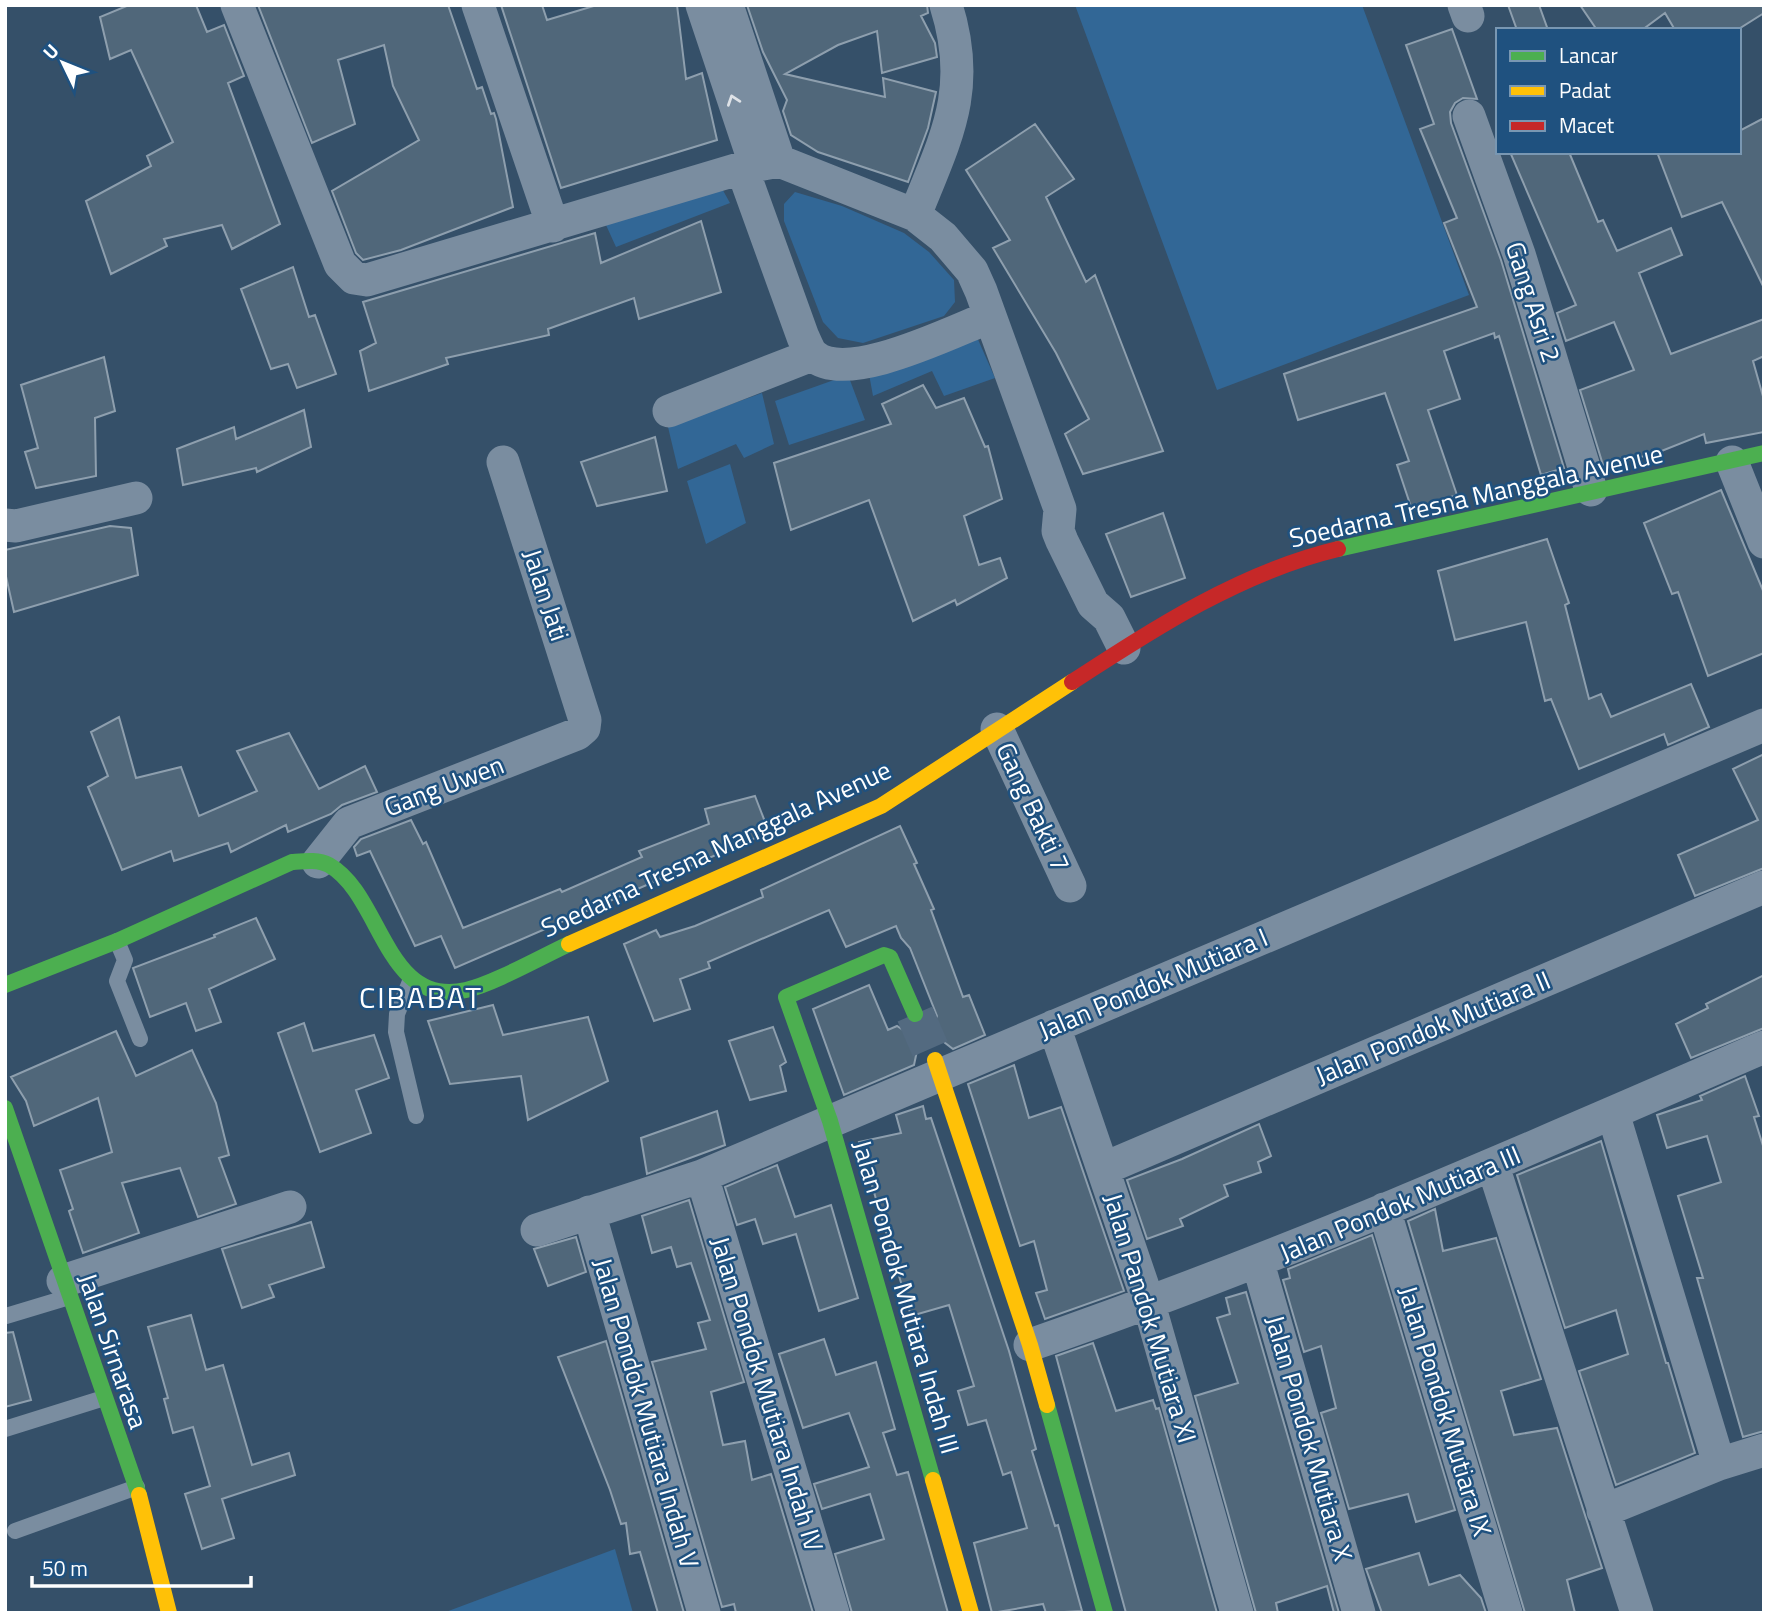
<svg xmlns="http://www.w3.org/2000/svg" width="1769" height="1618" viewBox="0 0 1769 1618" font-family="'Titillium Web',sans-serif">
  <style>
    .green { fill: #326796 }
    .building { fill: #50677a; stroke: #8e9fae; stroke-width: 2 }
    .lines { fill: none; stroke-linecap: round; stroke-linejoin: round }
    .secondary-tunnel { stroke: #536a80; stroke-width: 38; stroke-dasharray: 38 19; stroke-linecap: butt }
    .lane { stroke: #7a8da0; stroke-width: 16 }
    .street { stroke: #7a8da0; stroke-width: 33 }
    .fast { stroke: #4caf50; stroke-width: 16 }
    .slow { stroke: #ffc107; stroke-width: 16 }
    .jam { stroke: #c62828; stroke-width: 16 }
    .oneway { stroke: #dee2e7 }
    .labels { text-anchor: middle; stroke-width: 5; stroke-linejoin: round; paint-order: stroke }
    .street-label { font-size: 26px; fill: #fff; stroke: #1f517f }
    .quarter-label { font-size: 30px; letter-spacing: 2px; fill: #fff; stroke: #1f517f }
  </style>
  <rect width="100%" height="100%" fill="#355069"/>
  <path class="green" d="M 1075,5 L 1362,5 L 1469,295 L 1217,390 Z
    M 720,185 L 730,203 L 616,247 L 606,225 Z
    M 795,192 L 842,206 L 904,233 L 929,252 L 954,280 L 955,302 L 944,316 L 863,343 L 838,338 L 823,322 L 784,221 L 784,204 Z
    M 976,335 L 995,378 L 944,396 L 932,371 L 873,396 L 869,374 Z
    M 848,375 L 865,420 L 789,445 L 775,401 Z
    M 762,393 L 774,444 L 744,458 L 736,444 L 678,469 L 668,427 Z
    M 730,464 L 746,523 L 706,544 L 687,481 Z
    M 615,1549 L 633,1613 L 443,1613 Z"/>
  <path class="building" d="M 129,5 L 196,5 L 207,32 L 224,25 L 244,76 L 228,83 L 280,224 L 232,249 L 222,225 L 164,239 L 167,246 L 111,274 L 86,201 L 151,166 L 147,156 L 173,142 L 131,50 L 110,59 L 100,17 Z
    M 258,5 L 448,5 L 477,89 L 482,87 L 491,114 L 494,113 L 496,119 L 513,207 L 401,250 L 363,260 L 356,253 L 332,191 L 419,140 L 393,86 L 384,45 L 338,60 L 355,124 L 312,143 Z
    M 501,5 L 542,5 L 547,20 L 597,5 L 677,5 L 686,79 L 702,73 L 717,140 L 561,188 Z
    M 747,5 L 927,5 L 928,13 L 921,16 L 935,43 L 937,57 L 882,73 L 877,31 L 838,45 L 785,74 L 885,97 L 883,78 L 936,92 L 928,128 L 908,182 L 818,152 L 791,135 L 783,111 L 787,100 L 763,52 Z
    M 1508,5 L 1539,5 L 1548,30 L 1517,30 Z
    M 1580,5 L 1764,5 L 1764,13 L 1737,30 L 1675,30 L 1665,13 L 1642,30 L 1597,30 Z
    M 1452,29 L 1477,99 L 1463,98 L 1455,103 L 1450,112 L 1451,123 L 1501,260 L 1564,468 L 1541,475 L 1499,336 L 1495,338 L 1494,333 L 1444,351 L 1460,399 L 1428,410 L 1457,495 L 1412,510 L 1397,465 L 1409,461 L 1385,393 L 1298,420 L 1284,374 L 1477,307 L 1444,223 L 1457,218 L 1420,129 L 1434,124 L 1406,45 Z
    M 1764,118 L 1764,288 L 1722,202 L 1682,217 L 1657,152 L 1739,152 L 1739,131 Z
    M 1035,124 L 1074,179 L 1046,197 L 1086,282 L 1095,275 L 1163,451 L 1083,474 L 1065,434 L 1089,419 L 1056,353 L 993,248 L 1010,240 L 966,170 Z
    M 1510,152 L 1569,152 L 1598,222 L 1603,220 L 1617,251 L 1671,228 L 1682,255 L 1639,273 L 1671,354 L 1764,319 L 1764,356 L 1753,361 L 1764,400 L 1764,432 L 1706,443 L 1704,434 L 1654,454 L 1603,465 L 1580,390 L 1634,370 L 1614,322 L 1566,341 L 1557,313 L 1576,305 Z
    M 701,221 L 721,292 L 639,319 L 634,298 L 548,329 L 549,335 L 446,358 L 448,364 L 369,391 L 360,351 L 376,343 L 363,302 L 595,233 L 601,263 Z
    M 293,267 L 309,317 L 315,315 L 336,374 L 297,388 L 288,364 L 271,369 L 241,289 Z
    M 104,357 L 115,411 L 95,418 L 96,476 L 36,488 L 25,452 L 38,448 L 21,385 Z
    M 923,385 L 936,408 L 964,398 L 985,447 L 988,446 L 1002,499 L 964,516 L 979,565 L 1000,558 L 1007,578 L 957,605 L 955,600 L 913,621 L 869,500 L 791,530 L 774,463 L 891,424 L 882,404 Z
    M 304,410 L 311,447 L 257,472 L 256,468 L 183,485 L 177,449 L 234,427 L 236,439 Z
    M 655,437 L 667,491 L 597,506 L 581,462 Z
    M 1721,490 L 1764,593 L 1764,653 L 1708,676 L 1678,592 L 1672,594 L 1644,523 Z
    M 1163,513 L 1185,578 L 1131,597 L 1106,534 Z
    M 110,526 L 131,528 L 138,575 L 14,612 L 5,572 L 5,550 Z
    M 1547,539 L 1569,603 L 1565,605 L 1589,699 L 1601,694 L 1611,717 L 1691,684 L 1709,727 L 1668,745 L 1664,734 L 1579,769 L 1551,699 L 1545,701 L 1526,622 L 1455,640 L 1438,571 Z
    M 119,717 L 136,778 L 181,767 L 199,816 L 257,791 L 237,751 L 289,733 L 319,789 L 365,766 L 377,792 L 342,805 L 331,814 L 288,832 L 286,825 L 231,852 L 228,843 L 174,861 L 171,851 L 122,870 L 88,787 L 108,776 L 91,732 Z
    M 1764,754 L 1764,868 L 1695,896 L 1678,855 L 1758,820 L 1733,769 Z
    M 755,796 L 769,832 L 455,968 L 441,936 L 415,946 L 370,851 L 357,856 L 354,847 L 361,839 L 411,820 L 423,844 L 426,842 L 463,928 L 560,889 L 562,892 L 642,857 L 639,851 L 709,824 L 705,809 Z
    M 900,826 L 917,863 L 914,864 L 934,909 L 931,910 L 963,997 L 969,995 L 985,1035 L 953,1049 L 940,1039 L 927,1040 L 918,1046 L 914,1065 L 844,1095 L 813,1009 L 869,985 L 888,1030 L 897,1026 L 912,1036 L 923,1034 L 933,1026 L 937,1016 L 910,948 L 901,938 L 896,926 L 846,947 L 829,910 L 708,962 L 710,968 L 680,979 L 690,1009 L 654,1021 L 624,944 L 656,930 L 660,937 L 695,926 L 763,897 L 761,890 Z
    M 256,918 L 275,959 L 209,989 L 221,1022 L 196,1031 L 186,1003 L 150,1017 L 133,968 L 215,937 L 214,935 Z
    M 1764,975 L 1764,1028 L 1691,1058 L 1676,1024 L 1708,1008 L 1706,1004 Z
    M 493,1005 L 503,1035 L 588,1017 L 608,1081 L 528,1120 L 521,1076 L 450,1084 L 428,1021 Z
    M 304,1023 L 313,1051 L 374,1035 L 389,1078 L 356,1090 L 371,1133 L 320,1152 L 278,1033 Z
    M 773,1027 L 786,1062 L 780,1066 L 786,1091 L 750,1100 L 729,1041 Z
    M 116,1031 L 136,1076 L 192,1050 L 216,1103 L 229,1155 L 219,1158 L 236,1204 L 198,1217 L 180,1168 L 122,1183 L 139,1233 L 83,1253 L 69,1211 L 73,1209 L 60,1170 L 112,1152 L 98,1098 L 34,1126 L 26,1101 L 11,1077 Z
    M 1014,1065 L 1029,1118 L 1061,1107 L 1124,1291 L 1045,1319 L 1036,1293 L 1047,1290 L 1034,1241 L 1020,1246 L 968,1084 Z
    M 1745,1076 L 1759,1116 L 1754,1117 L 1764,1149 L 1764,1431 L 1743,1437 L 1697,1278 L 1703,1278 L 1678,1196 L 1721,1182 L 1707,1136 L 1667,1148 L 1657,1115 L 1702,1100 L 1700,1096 Z
    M 923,1106 L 926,1119 L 931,1118 L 1009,1351 L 1036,1449 L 1032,1451 L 1055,1526 L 1058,1525 L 1082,1611 L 1046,1613 L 1043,1604 L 992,1613 L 974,1543 L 1027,1528 L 1011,1472 L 1003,1475 L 986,1420 L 968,1425 L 958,1391 L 974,1386 L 949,1305 L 911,1316 L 859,1142 L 901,1133 L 896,1115 Z
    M 717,1111 L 725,1145 L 647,1174 L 641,1138 Z
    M 1259,1124 L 1271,1156 L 1258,1162 L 1261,1172 L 1224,1185 L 1228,1196 L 1180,1219 L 1183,1226 L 1147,1239 L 1127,1180 L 1182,1159 Z
    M 1601,1141 L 1666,1363 L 1668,1363 L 1695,1453 L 1616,1485 L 1579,1371 L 1628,1354 L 1616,1310 L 1565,1328 L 1517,1175 Z
    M 777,1165 L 795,1217 L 831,1205 L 858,1298 L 819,1311 L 796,1234 L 763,1244 L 755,1219 L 737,1225 L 725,1187 Z
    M 689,1200 L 744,1382 L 711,1392 L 723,1445 L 745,1441 L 752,1480 L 771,1474 L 813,1613 L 736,1613 L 734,1604 L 722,1607 L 652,1362 L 706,1349 L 698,1323 L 710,1320 L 691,1263 L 677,1267 L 671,1247 L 652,1253 L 642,1216 Z
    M 1435,1209 L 1443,1251 L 1496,1238 L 1541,1379 L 1501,1391 L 1514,1435 L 1557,1428 L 1602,1568 L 1567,1580 L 1575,1613 L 1525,1613 L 1408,1221 Z
    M 311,1222 L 324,1267 L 269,1285 L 274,1297 L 242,1308 L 222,1249 Z
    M 1372,1235 L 1455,1510 L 1416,1522 L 1408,1494 L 1349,1509 L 1321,1413 L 1336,1408 L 1321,1346 L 1304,1352 L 1283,1280 L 1290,1278 L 1288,1269 Z
    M 576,1237 L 586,1272 L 548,1286 L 534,1249 Z
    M 1246,1292 L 1339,1613 L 1334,1613 L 1327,1586 L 1276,1603 L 1278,1613 L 1256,1613 L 1195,1396 L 1238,1383 L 1217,1318 L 1230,1314 L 1226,1298 Z
    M 191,1315 L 206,1370 L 223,1365 L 252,1465 L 289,1453 L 295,1475 L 222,1499 L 234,1538 L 202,1549 L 185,1494 L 210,1486 L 193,1427 L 173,1433 L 164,1399 L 168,1398 L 148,1327 Z
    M 13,1332 L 31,1400 L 5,1407 L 5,1333 Z
    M 824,1339 L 836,1375 L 876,1362 L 895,1429 L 883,1433 L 897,1475 L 908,1472 L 948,1613 L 852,1613 L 835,1554 L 884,1539 L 870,1494 L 822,1509 L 814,1484 L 869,1467 L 849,1413 L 803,1428 L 779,1354 Z
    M 606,1341 L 684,1613 L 658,1613 L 640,1552 L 630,1554 L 626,1523 L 621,1524 L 610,1490 L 558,1357 Z
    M 1093,1343 L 1116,1411 L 1153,1400 L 1156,1409 L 1159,1408 L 1217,1613 L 1126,1613 L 1056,1356 Z
    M 1419,1553 L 1429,1585 L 1460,1575 L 1481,1598 L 1486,1613 L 1382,1613 L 1366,1569 Z"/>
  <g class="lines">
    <path class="secondary-tunnel" d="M 915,1014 L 935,1060"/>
    <path class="lane" d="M 117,941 L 125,960 L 117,981 L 140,1039
      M 411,979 L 397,1014 L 396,1032 L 416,1116
      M 6,1316 L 69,1297
      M 5,1429 L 104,1398
      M 15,1531 L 137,1487"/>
    <path class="street" d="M 237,5 L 340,264 L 354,278 L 367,280 L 742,168 L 779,161 L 915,215 L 943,237 L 972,271 L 981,291 L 1060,509 L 1058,531 L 1062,541 L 1093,604 L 1109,618 L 1124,648
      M 478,5 L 553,226
      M 702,5 L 755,164
      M 727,5 L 779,161
      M 1464,5 L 1468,16
      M 1469,116 L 1519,254 L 1591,490
      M 742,168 L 803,337 C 806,343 809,352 814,356 C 847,385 953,331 990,317
      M 915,215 C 946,137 973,90 946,5
      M 669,411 L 812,355
      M 1732,462 L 1764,542
      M 5,525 L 16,526 L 136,498
      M 997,729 L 1070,886
      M 318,862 L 349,823 L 577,734 L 584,728 L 585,720 L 503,462
      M 1054,1026 L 1149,1304 L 1237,1613
      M 1613,1113 L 1719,1464
      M 1493,1166 L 1637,1613
      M 1103,1169 L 1764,887
      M 702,1176 L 833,1613
      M 1384,1209 L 1506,1613
      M 589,1212 L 704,1613
      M 537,1230 L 702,1176 L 1764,725
      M 1258,1263 L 1359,1613
      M 63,1281 L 290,1207
      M 1030,1345 C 1281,1258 1521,1153 1764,1047
      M 1603,1511 L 1719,1464 L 1764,1450"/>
    <path class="fast" d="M 1338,549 L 1764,453
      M 5,985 L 117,941 L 292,862 C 304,861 318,859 329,865 C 382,895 385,1009 466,990 C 493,984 541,957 569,944
      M 915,1014 L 890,957 L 884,955 L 786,997 L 830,1121 L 933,1480
      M 5,1108 L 139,1495
      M 1047,1405 L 1105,1613"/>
    <path class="slow" d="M 569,944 L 881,806 L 1072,682
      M 935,1060 L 1030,1345 L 1047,1405
      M 933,1480 L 971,1613
      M 139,1495 L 169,1613"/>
    <path class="jam" d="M 1072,682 C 1155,628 1241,572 1338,549"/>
  </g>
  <defs><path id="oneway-chevron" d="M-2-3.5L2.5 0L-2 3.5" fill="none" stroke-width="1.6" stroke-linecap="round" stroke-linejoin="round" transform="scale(1.75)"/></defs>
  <use class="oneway" href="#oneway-chevron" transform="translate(733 100) rotate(-109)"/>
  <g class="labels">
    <g class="street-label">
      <text transform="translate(1533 302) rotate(72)" y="9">Gang Asri 2</text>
      <text transform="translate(1476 496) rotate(-13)" y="9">Soedarna Tresna Manggala Avenue</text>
      <text transform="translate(546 595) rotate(72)" y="9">Jalan Jati</text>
      <text transform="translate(444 786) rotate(-21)" y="9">Gang Uwen</text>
      <text transform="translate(1033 807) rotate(65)" y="9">Gang Bakti 7</text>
      <text transform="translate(716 849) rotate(-25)" y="9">Soedarna Tresna Manggala Avenue</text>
      <text transform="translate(1153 984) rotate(-23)" y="9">Jalan Pondok Mutiara I</text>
      <text transform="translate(1433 1028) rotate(-23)" y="9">Jalan Pondok Mutiara II</text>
      <text transform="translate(1400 1204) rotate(-23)" y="9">Jalan Pondok Mutiara III</text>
      <text transform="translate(906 1297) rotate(74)" y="9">Jalan Pondok Mutiara Indah III</text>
      <text transform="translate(1150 1318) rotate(73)" y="9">Jalan Pandok Mutiara XI</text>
      <text transform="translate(113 1351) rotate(71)" y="9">Jalan Sirnarasa</text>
      <text transform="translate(767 1394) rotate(73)" y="9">Jalan Pondok Mutiara Indah IV</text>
      <text transform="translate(1445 1411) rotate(73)" y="9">Jalan Pondok Mutiara IX</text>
      <text transform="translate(646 1413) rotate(74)" y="9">Jalan Pondok Mutiara Indah V</text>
      <text transform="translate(1309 1438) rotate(74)" y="9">Jalan Pondok Mutiara X</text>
    </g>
    <g class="quarter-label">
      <text x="421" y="1008">CIBABAT</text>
    </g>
  </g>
  <rect width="1769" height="1618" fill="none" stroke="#ffffff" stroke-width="14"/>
  <rect x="1496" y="28" width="245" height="126" fill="#1f517f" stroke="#7997b2" stroke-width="2"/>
  <rect x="1510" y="51" width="35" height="10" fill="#4caf50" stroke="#7997b2" stroke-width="2"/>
  <text x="1559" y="63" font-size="21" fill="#ffffff">Lancar</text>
  <rect x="1510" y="86" width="35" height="10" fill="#ffc107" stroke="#7997b2" stroke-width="2"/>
  <text x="1559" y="98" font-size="21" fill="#ffffff">Padat</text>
  <rect x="1510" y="121" width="35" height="10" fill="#c62828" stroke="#7997b2" stroke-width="2"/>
  <text x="1559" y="133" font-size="21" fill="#ffffff">Macet</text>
  <g transform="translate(63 63) rotate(313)" stroke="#1f517f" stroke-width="5" paint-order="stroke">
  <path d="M0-5L12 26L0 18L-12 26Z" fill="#ffffff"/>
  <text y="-10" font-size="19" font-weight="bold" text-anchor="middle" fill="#ffffff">U</text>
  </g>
  <path d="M32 1576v10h219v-10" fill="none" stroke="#ffffff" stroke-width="3.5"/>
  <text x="42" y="1576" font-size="21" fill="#ffffff" stroke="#1f517f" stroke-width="5" paint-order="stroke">50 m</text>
</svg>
